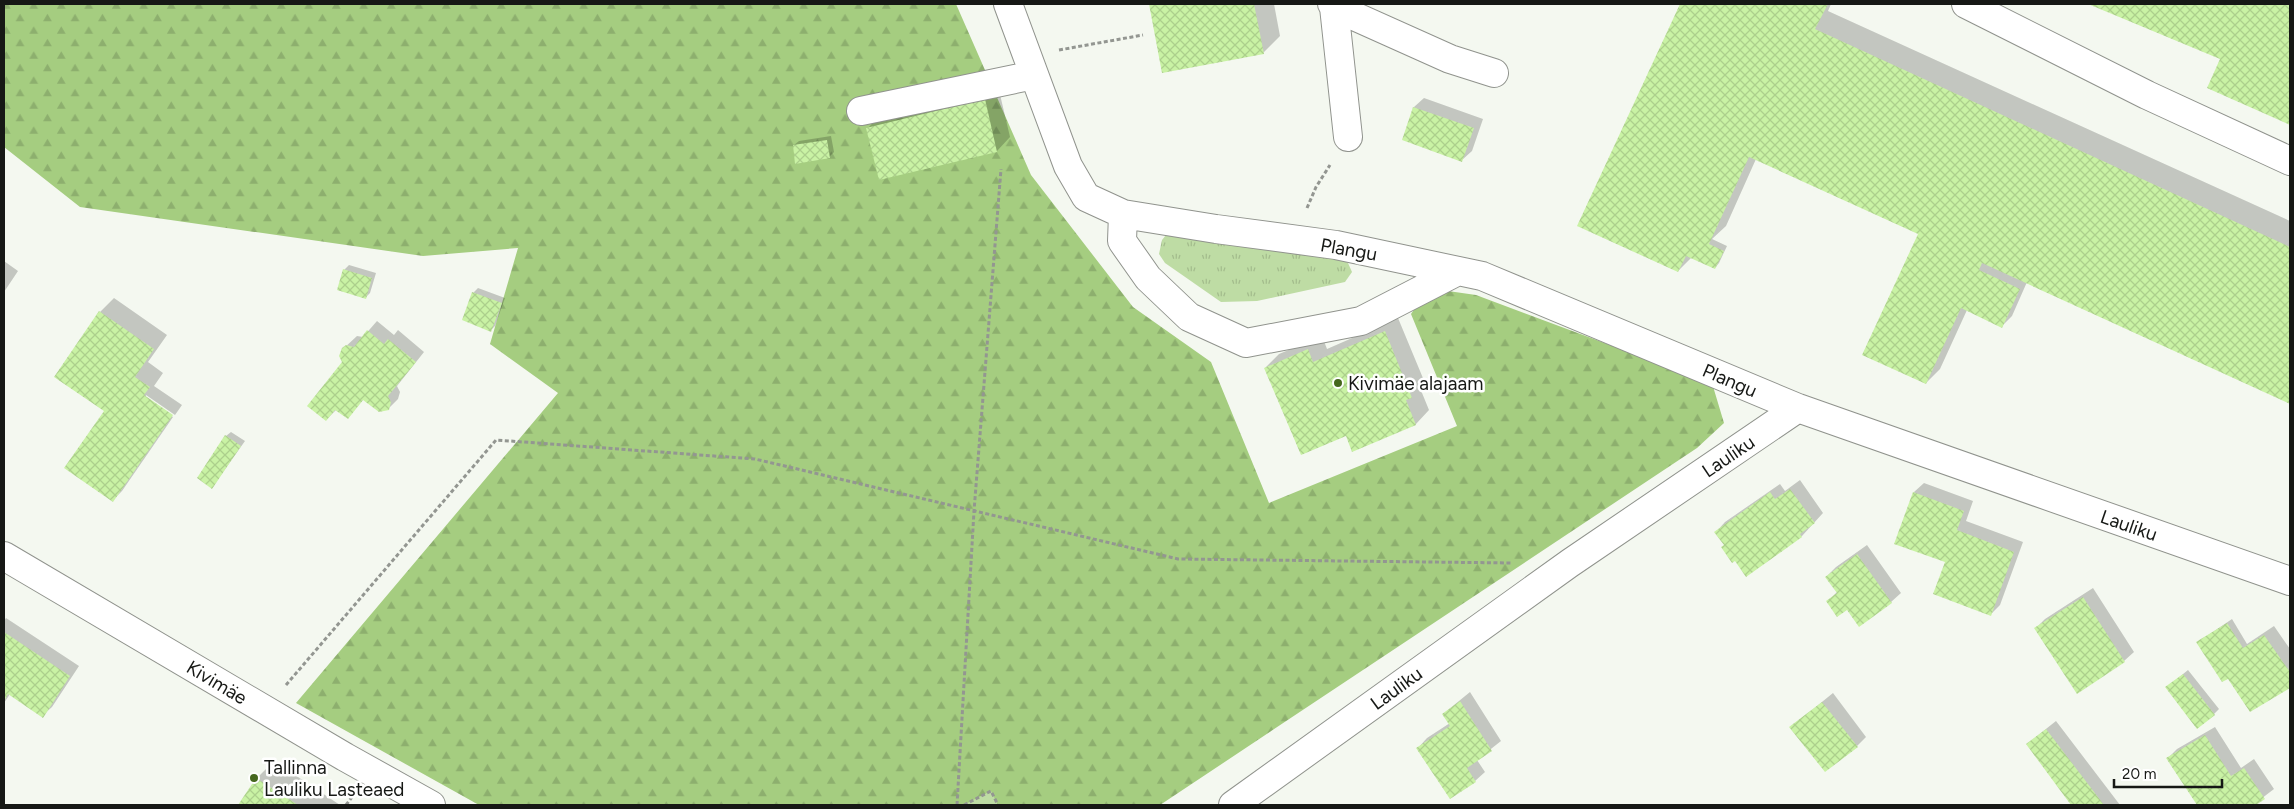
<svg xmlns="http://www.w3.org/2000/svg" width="2294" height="809" viewBox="0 0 2294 809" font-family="Figtree,sans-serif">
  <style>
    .grass { fill: url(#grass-tufts) }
    .forest { fill: url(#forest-firs) }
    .pitch { fill: #bedca4 }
    .shadow { fill: #0003 }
    .building { fill: url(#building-cross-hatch) }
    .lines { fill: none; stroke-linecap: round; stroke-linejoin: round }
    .minor-casing { stroke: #90938d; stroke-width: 30 }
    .path { stroke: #939691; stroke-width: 3; stroke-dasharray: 4 2.5; stroke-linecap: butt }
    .minor { stroke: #fff; stroke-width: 28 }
    .poi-dot { fill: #45671e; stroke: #fff; stroke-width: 2 }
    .labels { text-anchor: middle; stroke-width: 5; stroke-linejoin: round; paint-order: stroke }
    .street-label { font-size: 19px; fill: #161815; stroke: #fff }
    .poi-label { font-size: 19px; fill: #161815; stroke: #fff; text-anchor: start }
  </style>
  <defs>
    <pattern id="grass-tufts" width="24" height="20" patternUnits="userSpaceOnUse" patternTransform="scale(1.25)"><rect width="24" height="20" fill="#bedca4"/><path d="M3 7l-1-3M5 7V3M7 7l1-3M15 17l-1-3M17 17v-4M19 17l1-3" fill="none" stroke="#a3bc8c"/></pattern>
    <pattern id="forest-firs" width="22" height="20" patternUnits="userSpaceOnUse" patternTransform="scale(1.25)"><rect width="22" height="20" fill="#a5cd80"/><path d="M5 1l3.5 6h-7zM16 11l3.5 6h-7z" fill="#8daf6e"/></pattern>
    <pattern id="building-cross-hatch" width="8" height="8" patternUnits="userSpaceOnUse" patternTransform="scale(1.25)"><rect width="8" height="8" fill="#c9f2a4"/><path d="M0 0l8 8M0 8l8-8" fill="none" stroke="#accf8c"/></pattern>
  </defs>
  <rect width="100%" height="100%" fill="#f4f8f0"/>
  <path class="grass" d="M 1166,235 L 1338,257 L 1348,263 L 1352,272 L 1345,282 L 1257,301 L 1221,302 L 1165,263 L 1159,254 L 1162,240 Z"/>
  <path class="forest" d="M 4,4 L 956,4 L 1031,175 L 1133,307 L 1211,362 L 1269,503 L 1457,426 L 1411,314 L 1422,298 L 1441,290 L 1476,295 L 1712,383 L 1724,423 L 1697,448 L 1160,805 L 479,805 L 296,703 L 558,393 L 490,344 L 518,248 L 423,256 L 80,207 L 4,147 Z"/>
  <path class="pitch" d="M 991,791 L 998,805 L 963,805 Z"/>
  <path class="shadow" d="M 1151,4 L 1274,4 L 1280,36 L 1263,53 L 1163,72 Z
    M 1681,4 L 1831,4 L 1828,11 L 2290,221 L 2290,402 L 2027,282 L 2012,316 L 2002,326 L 1967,310 L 1940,369 L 1926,383 L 1920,233 L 1756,159 L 1726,226 L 1712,239 L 1727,246 L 1719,263 L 1715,268 L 1692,257 L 1678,271 L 1677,10 Z
    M 2091,4 L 2290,4 L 2290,124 L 2209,87 L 2222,59 Z
    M 998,86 L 1010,137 L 997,151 L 868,128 L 881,114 Z
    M 1424,98 L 1483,119 L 1472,151 L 1462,160 L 1403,139 L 1414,107 Z
    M 831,136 L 834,152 L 829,157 L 794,145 L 799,141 Z
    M 4,261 L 18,271 L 4,292 Z
    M 349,265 L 376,273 L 370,293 L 365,298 L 344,270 Z
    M 478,288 L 505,298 L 495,326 L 491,330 L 473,293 Z
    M 114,298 L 167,335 L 148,362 L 163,373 L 154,386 L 182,405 L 175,415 L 146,395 L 146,398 L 173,417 L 122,491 L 113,500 L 106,411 L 56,376 L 100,312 Z
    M 1398,318 L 1425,383 L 1420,388 L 1429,410 L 1416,424 L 1346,435 L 1265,368 L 1279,354 L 1322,336 L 1327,349 Z
    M 377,321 L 394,335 L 398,330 L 424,352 L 397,386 L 400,392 L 398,399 L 388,409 L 364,399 L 348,417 L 337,409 L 326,420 L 343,362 L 343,349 L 357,336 L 363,337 Z
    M 231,432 L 245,441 L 216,482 L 226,436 Z
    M 1800,480 L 1823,513 L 1802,536 L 1747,575 L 1716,532 L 1725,522 L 1780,484 L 1785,491 Z
    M 1924,483 L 1973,501 L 1966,521 L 2023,542 L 2000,605 L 1990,615 L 1947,561 L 1896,543 L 1914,492 Z
    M 1867,545 L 1901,593 L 1891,602 L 1828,601 L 1837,592 L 1826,577 L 1836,567 Z
    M 2093,588 L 2134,652 L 2124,661 L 2036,628 L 2045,619 Z
    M 6,618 L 79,666 L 52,707 L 42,716 L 10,694 L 4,703 L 4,621 Z
    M 2232,619 L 2247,644 L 2274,626 L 2290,649 L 2290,686 L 2250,711 L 2229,677 L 2198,642 Z
    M 2188,670 L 2219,709 L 2214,714 L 2172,683 Z
    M 1470,692 L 1501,741 L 1477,760 L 1485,772 L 1475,781 L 1418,748 L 1427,738 L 1450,723 L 1443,714 Z
    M 1833,693 L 1866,737 L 1857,746 L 1791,727 Z
    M 2056,721 L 2120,805 L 2073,805 L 2027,744 Z
    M 2215,727 L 2241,768 L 2254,759 L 2274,789 L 2253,805 L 2199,805 L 2168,758 L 2177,749 Z
    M 274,761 L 340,805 L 239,805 L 257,778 Z"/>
  <path class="building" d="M 1149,4 L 1254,4 L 1264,54 L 1162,73 Z
    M 1680,4 L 1828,4 L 1815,29 L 2290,247 L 2290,404 L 1982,263 L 1979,270 L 2020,289 L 2002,328 L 1961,308 L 1926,384 L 1862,355 L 1918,234 L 1749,157 L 1709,244 L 1724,251 L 1715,269 L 1686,256 L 1678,272 L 1577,226 Z
    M 2088,4 L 2290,4 L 2290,125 L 2207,88 L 2220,59 Z
    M 985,99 L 997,152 L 879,180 L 866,128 Z
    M 1413,107 L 1474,128 L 1462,162 L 1402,140 Z
    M 827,140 L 830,158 L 795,164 L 793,145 Z
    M 343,269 L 372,278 L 366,299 L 337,290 Z
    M 472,292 L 502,303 L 491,332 L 462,320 Z
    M 99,311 L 154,349 L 135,377 L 150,387 L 144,395 L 173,415 L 113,502 L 64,468 L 104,411 L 54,377 Z
    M 367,330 L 384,344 L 388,339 L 416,362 L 388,396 L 391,402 L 389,410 L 379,412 L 363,400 L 348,419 L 335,410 L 326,421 L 307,406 L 342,362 L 339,356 L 342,348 L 346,345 L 354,347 Z
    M 1385,331 L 1412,398 L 1406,400 L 1416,425 L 1352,452 L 1346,436 L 1301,455 L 1264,368 L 1308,349 L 1313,362 Z
    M 225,435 L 241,446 L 212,489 L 197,478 Z
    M 1790,489 L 1815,523 L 1800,534 L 1802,537 L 1746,577 L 1735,561 L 1732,563 L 1721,547 L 1724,545 L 1714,532 L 1770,492 L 1775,499 Z
    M 1913,492 L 1964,511 L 1957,530 L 2014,552 L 1991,616 L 1933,594 L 1945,562 L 1894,544 Z
    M 1857,554 L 1892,603 L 1859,627 L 1847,610 L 1837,617 L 1826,601 L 1837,593 L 1825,577 Z
    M 2083,597 L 2125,662 L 2077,694 L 2034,628 Z
    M 2227,623 L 2243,648 L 2264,635 L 2290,672 L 2290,688 L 2250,712 L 2228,679 L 2222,682 L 2196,642 Z
    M 4,632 L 70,676 L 43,718 L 8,694 L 4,701 Z
    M 2183,674 L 2215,715 L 2197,729 L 2165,687 Z
    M 1460,701 L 1492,751 L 1467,768 L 1476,782 L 1450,799 L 1416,748 L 1450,726 L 1442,714 Z
    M 1822,702 L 1858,747 L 1825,772 L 1789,727 Z
    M 2046,729 L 2104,805 L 2071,805 L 2026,744 Z
    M 2205,735 L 2231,776 L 2244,768 L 2265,799 L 2256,805 L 2197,805 L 2166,758 Z
    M 256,778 L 298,805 L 238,805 Z"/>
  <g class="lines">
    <g class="minor-casing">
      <path id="minor" d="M 1008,4 L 1068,166 L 1086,197 L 1123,214 L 1216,229 L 1336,245 L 1482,276 L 1798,408
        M 1332,4 L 1334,7 L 1450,59 L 1494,73
        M 1966,4 L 2147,95 L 2290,161
        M 1334,7 L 1348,137
        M 861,111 L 1034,75
        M 1123,214 L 1122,241 L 1148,278 L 1189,317 L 1246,343 L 1361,321 L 1458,271
        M 4,556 L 345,757 L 431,805
        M 1233,805 L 1570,563 L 1798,408 L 2290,581"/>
    </g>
    <path class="path" d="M 1059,50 L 1143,35
      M 1307,208 L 1316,187 L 1330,165
      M 286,685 L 496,440 L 755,459 L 1178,559 L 1512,563
      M 346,805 L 352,797
      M 957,805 L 974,511 L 1001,169
      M 964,805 L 991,791 L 998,805"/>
    <use href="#minor" class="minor"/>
  </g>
  <g class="poi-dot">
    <circle cx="1338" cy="383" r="5"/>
    <circle cx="254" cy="778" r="5"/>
  </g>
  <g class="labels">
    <g class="street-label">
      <text transform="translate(1349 249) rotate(10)" y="7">Plangu</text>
      <text transform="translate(1730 380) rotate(23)" y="7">Plangu</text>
      <text transform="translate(1728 456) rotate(-34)" y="7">Lauliku</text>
      <text transform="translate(2129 525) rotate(19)" y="7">Lauliku</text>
      <text transform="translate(217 682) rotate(31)" y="7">Kivimäe</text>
      <text transform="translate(1396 688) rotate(-36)" y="7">Lauliku</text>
    </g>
    <g class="poi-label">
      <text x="1348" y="390">Kivimäe alajaam</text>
      <text x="264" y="774">Tallinna<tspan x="264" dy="22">Lauliku Lasteaed</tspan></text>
    </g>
  </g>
  <rect width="2294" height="809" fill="none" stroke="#161815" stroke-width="10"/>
  <path d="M2114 779v8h108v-8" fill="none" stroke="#161815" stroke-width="2.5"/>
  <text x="2122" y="779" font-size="15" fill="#161815" stroke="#ffffff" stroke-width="4" paint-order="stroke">20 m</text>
</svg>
